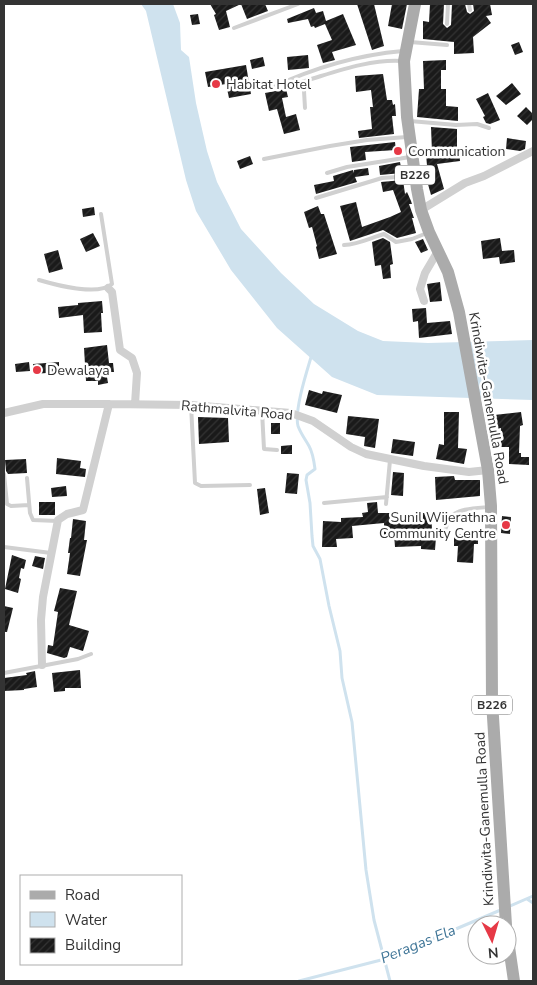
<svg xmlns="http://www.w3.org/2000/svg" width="537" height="985" viewBox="0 0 537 985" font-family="'Nunito Sans',sans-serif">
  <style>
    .water { fill: #cfe2ee }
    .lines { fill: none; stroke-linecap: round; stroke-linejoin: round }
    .stream { stroke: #cfe2ee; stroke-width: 3 }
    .building { fill: url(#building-hatch) }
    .service { stroke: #d0d0d0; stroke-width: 4 }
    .minor { stroke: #d0d0d0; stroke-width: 8 }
    .primary { stroke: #ababab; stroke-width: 12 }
    .poi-dot { fill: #e63946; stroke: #fff; stroke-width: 2 }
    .labels { text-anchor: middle; stroke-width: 5; stroke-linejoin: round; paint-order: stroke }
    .shield { fill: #fff; stroke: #707070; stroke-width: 1 }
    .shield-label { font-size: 12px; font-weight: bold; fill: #333 }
    .poi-label { font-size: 14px; fill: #333; stroke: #fff; text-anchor: start }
    .street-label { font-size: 14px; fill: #333; stroke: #fff }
    .water-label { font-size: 15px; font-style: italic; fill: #3f7597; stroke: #fff }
  </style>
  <defs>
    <pattern id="building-hatch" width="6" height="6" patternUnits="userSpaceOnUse" patternTransform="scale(1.25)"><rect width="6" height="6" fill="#1a1a1a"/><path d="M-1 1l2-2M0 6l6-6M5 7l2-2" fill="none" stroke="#333"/></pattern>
  </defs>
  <rect width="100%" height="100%" fill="#fff"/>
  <path class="water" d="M 141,4 L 173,4 L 180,23 L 181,50 L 189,57 L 196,103 L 207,151 L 217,182 L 241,229 L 281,273 L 314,304 L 358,331 L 383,341 L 428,343 L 533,340 L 533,400 L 377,395 L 332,377 L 277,328 L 231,270 L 196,211 L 186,180 L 146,11 Z"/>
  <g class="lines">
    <path class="stream" d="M 312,354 C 307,371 294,410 298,426 C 301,434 305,439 309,446 C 313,453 314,461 315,469 L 307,475 L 306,480 L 310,503 L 312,536 L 313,546 L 320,559 L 329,606 L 340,651 L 342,678 L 352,722 L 366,870 L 374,920 L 390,981
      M 527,899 L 533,903
      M 508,907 L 533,896
      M 299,981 L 385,959 L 503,909"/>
  </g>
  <path class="building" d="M 210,4 L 241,4 L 226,11 L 230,27 L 219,30 L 214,15 L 216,14 Z
    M 241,4 L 265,4 L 268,11 L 247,19 Z
    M 357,4 L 374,4 L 384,46 L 372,50 Z
    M 392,4 L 407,4 L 402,29 L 388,26 Z
    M 430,4 L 444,4 L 443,24 L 447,28 L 451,25 L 452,4 L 465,4 L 467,12 L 470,14 L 474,11 L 473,4 L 490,4 L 492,15 L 486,16 L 491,23 L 473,37 L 474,53 L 454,54 L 454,42 L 423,39 L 423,21 L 429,22 Z
    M 314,8 L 316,13 L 323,11 L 326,21 L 343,14 L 356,45 L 332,52 L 335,60 L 323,63 L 317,45 L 332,40 L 325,24 L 315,28 L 314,26 L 311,27 L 308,19 L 288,23 L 287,19 Z
    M 198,14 L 200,24 L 192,25 L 190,15 Z
    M 519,42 L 523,52 L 515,55 L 511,45 Z
    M 308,55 L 309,68 L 288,70 L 287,57 Z
    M 263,57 L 265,66 L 252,69 L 250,60 Z
    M 446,60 L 446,70 L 441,70 L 441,89 L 446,89 L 446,106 L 458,107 L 458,121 L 417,117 L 419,89 L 424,89 L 423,61 Z
    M 246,65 L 251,94 L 229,98 L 226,84 L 208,87 L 205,72 Z
    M 383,74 L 387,100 L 392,100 L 393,105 L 395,104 L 396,116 L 392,116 L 394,134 L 359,138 L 358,131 L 372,129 L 370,107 L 373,107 L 371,90 L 356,92 L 355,76 Z
    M 512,83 L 521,94 L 506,105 L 496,96 Z
    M 286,89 L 288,97 L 282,98 L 286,117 L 296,114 L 300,130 L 284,134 L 277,109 L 269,111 L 265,93 Z
    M 488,93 L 500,120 L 490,124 L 486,123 L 483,117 L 485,116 L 476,99 Z
    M 526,107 L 533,114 L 533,119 L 527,125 L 517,116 Z
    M 431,127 L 457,129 L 457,152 L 459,152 L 460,161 L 437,164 L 444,189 L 431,195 L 426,177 L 428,177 L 426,154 L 432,152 Z
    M 507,138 L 526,141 L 525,149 L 520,151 L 506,149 Z
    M 395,142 L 396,150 L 365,152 L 366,160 L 352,162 L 350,147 Z
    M 250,156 L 253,164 L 240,169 L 237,161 Z
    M 400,162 L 402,173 L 380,175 L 379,166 Z
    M 368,168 L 369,175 L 355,177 L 357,182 L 316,194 L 314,185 L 334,181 L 333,176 L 353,170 L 354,173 L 354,170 Z
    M 403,180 L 405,194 L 407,192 L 411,201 L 412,204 L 409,204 L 414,218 L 412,218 L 416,233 L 397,238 L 383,230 L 350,241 L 340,206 L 356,202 L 362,227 L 390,217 L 401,212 L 393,190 L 383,192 L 381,182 Z
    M 318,206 L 321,214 L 324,214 L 337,254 L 319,259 L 316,247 L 317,246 L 312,227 L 309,228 L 304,212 Z
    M 94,207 L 95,215 L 83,217 L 82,209 Z
    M 93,233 L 100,246 L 86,252 L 80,239 Z
    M 383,238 L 390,242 L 393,264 L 390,265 L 391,278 L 383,279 L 381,265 L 375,266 L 372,242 Z
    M 500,238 L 502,251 L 514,250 L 515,262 L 500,264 L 499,257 L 483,259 L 481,241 Z
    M 423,239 L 428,250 L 421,253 L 415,242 Z
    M 58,250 L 63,269 L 49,273 L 44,254 Z
    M 440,282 L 442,301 L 430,302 L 427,284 Z
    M 102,301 L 103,313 L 101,313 L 102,332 L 84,333 L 83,315 L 59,318 L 58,307 L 78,305 L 78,303 Z
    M 426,308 L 427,323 L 450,321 L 452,334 L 419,338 L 418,321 L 413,322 L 412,309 Z
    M 107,345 L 109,363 L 113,363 L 114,372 L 109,372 L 110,377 L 107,377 L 108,383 L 98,385 L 98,381 L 86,381 L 84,348 Z
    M 29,362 L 30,371 L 16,372 L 15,364 Z
    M 59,362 L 59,372 L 34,374 L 33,364 Z
    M 309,390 L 322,394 L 323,391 L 342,395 L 337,413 L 305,405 Z
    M 444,412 L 459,412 L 458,448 L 467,449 L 464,464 L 436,459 L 439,444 L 444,445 Z
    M 521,412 L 523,425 L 520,426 L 519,453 L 521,453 L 521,457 L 529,457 L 529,465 L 509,464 L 509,447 L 500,447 L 501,428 L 496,429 L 494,415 Z
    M 348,416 L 379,419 L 375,448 L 364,446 L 365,437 L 346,434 Z
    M 198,417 L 228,418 L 229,442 L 199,444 Z
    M 271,423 L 280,423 L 280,434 L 271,434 Z
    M 393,439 L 415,442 L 413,456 L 391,453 Z
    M 292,445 L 292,454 L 281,454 L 281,446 Z
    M 57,458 L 81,461 L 80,468 L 86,469 L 85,477 L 56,474 Z
    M 26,459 L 27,473 L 8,474 L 6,471 L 5,460 Z
    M 393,472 L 404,473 L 403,496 L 391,495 Z
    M 287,473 L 299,474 L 297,494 L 285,493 Z
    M 454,476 L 455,480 L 480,480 L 480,496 L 436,500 L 435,477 Z
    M 66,486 L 67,496 L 52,497 L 51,488 Z
    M 265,488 L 269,513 L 260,515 L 257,489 Z
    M 39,502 L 55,502 L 55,515 L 39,515 Z
    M 377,502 L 378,513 L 393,513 L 393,516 L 406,515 L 406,517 L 422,516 L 422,513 L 431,513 L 432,529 L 427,530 L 424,533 L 427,536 L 436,537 L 435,550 L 421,549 L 421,546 L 395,547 L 394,534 L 384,535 L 384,523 L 352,526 L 353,538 L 336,539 L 337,547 L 322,547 L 323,521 L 341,522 L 341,518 L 363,517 L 362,513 L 368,512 L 367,503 Z
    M 502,516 L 511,517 L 510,534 L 501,533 Z
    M 73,519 L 86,521 L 84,540 L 87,540 L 80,576 L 67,574 L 70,553 L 68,553 L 70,538 L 71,538 Z
    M 454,534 L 478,534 L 478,544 L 474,544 L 473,563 L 457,562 L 458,546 L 454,546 Z
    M 12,555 L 26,560 L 24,569 L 21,568 L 19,578 L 21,579 L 18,593 L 5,589 Z
    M 35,556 L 45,558 L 43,569 L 32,566 Z
    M 60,588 L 77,591 L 69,625 L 89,631 L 83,651 L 70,647 L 67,657 L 64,658 L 47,653 L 48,645 L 53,646 L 58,612 L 54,611 Z
    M 4,606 L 13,608 L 7,632 L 4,632 Z
    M 80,670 L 81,688 L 65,688 L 65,691 L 54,692 L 52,673 Z
    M 35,671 L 37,687 L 24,689 L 24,690 L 4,691 L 4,678 L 27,675 L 26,673 Z"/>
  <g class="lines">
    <path class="service" d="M 469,4 L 470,10
      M 447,24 L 448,4
      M 234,28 L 298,4
      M 410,42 L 447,45
      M 290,86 L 308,80
      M 271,88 C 313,68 357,55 403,51
      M 305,108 L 304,91 L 308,80 C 338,71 371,59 402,61
      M 410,121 L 456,125 L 477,124 L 489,128
      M 264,159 L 330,146 L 367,140 L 407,137
      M 327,173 L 347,167 L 410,157
      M 316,198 L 382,178 L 413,176
      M 344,245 C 359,244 370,238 384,234 L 396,242 L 412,239 L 427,233
      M 39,280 C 56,285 98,296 112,284 L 101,214
      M 191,405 L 195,483 L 201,486 L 250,485
      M 262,411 L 264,449 L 277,450
      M 4,474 L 7,504 L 11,506 L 29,505
      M 27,478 L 30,513 L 33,520 L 58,521
      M 324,503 L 387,497
      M 386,504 L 390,460
      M 428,533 L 444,533 C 446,529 447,522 450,518 C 457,508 478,508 489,507
      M 4,547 L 51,553
      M 4,673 L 78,659 L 91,654"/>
    <path class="minor" d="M 421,210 L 465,183 L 484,176 L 533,151
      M 108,288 L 112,292 L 120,350 L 132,358 L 137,373 L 135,404
      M 424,301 L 420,289 L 425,273 L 438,251
      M 4,413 L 43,404 L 109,404 L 191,405 L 291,413 L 313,421 L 351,447 L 366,454 L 424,466 L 469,472 L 488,470
      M 42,665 L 41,620 L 43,597 L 58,520 L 67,514 L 83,510 L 109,404"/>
    <path class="primary" d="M 415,4 L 404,61 L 407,117 L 417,189 L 421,210 L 429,232 L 448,272 L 459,312 L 488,470 L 491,506 L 492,701 L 506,925
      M 507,933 L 514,981"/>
  </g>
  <g class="poi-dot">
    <circle cx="216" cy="84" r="5"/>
    <circle cx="398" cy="151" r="5"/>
    <circle cx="37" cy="370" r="5"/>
    <circle cx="506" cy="525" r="5"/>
  </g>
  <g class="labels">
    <g class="shield">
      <rect x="395" y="165.5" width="40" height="19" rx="4"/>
      <rect x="472" y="695.5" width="40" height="19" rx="4"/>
    </g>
    <g class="shield-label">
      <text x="415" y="179">B226</text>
      <text x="492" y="709">B226</text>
    </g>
    <g class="poi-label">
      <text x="226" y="89">Habitat Hotel</text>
      <text x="408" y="156">Communication</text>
      <text x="47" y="375">Dewalaya</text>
      <text x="496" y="522" text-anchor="end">Sunil Wijerathna<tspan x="496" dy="16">Community Centre</tspan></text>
    </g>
    <g class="street-label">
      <text transform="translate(489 398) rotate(80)" y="5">Krindiwita-Ganemulla Road</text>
      <text transform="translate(237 410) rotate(5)" y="5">Rathmalvita Road</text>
      <text transform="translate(484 819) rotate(-93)" y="5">Krindiwita-Ganemulla Road</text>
    </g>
    <g class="water-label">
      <text transform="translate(418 944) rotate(-22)" y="5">Peragas Ela</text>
    </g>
  </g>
  <rect width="537" height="985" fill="none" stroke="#333333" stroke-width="10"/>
  <rect x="20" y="875" width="162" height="90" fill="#ffffff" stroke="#adadad"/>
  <rect x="30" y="891" width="25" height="8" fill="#ababab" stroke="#adadad"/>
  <text x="65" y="900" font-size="15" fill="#333333">Road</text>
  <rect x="30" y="912" width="25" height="15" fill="#cfe2ee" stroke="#adadad"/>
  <text x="65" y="925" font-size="15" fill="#333333">Water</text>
  <rect x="30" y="938" width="25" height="15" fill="url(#building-hatch)" stroke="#adadad"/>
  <text x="65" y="950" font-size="15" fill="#333333">Building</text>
  <g transform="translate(492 940) rotate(175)"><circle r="24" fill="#ffffff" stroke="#adadad"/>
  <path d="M0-4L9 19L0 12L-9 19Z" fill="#e63946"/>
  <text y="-8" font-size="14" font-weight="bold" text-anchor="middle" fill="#333333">N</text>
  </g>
</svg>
